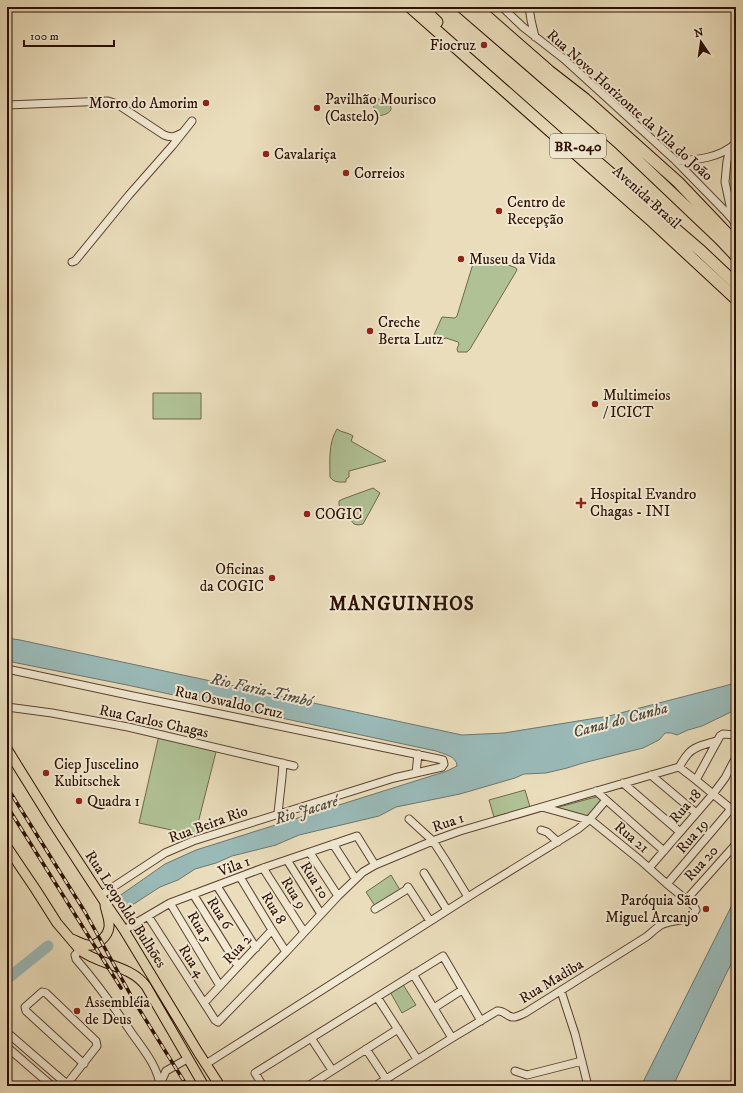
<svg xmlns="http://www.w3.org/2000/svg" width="743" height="1093" viewBox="0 0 743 1093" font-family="'IM FELL DW Pica',serif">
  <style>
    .green { fill: #b0c295; stroke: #6e684a }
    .water { fill: #9abab8; stroke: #6e766e }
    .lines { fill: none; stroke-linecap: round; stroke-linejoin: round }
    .river { stroke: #9abab8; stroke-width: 11 }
    .minor-casing { stroke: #5c422f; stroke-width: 9 }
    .major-casing { stroke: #2c0f00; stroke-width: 11 }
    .highway-casing { stroke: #2c0f00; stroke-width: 13 }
    .minor { stroke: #f1e9d3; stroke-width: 7 }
    .major { stroke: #eaddbb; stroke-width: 9 }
    .highway { stroke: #eaddbb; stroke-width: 11 }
    .rail-casing { stroke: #2c0f00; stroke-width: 3.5 }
    .rail { stroke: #f1e9d3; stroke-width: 2; stroke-dasharray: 6; stroke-linecap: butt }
    .poi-dot { fill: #8f2418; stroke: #f1e9d3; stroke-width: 1.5 }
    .labels { text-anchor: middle; stroke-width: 4; stroke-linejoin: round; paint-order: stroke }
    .shield { fill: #f1e9d3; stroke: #67503f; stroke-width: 1 }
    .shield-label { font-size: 14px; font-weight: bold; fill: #2c0f00 }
    .poi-label { font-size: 15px; fill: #2c0f00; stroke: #f1e9d3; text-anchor: start }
    .street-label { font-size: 15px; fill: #2c0f00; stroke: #f1e9d3 }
    .water-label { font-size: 16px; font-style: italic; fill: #524b40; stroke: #f1e9d3 }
    .district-label { font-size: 19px; font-weight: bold; letter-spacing: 1px; fill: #2c0f00; stroke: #f1e9d3 }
  </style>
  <rect width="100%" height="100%" fill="#eaddbb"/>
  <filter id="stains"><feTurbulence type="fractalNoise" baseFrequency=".005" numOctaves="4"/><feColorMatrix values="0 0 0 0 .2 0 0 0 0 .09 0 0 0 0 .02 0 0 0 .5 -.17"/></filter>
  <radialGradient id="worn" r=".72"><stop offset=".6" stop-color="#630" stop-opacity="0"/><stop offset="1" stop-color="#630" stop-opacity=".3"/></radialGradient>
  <path class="green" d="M 373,98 C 377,99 382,99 385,101 C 401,112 381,117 372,116 L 374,107 L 372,99 Z
    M 479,253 L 516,268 L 517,270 L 470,349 L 467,352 L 458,352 L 457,349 L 459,344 L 458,342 L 446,338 L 443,339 L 436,337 L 434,335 L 442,317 L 455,318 L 457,316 L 476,254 Z
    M 153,393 L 201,393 L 201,419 L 153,419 Z
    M 337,429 C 342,433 348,432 353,436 L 351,441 L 386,461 L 349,471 L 349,477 L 346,479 L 346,482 C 340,482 334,483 330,477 C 330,462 328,443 337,429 Z
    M 373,488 L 380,493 L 363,524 L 358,525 L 354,524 L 339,505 L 339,501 L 343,499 Z
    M 159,735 L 217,748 L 195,835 L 139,823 Z
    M 525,790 L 530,807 L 494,817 L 489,800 Z
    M 596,797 L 599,797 L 601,800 L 600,803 L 588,815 L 585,816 L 577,813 L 559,810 L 558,809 L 559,807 Z
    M 391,875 L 400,890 L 375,906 L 366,892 Z
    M 402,983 L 416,1005 L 402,1013 L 389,990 Z"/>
  <path class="water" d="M 7,638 L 20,640 L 462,735 L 504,733 L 609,716 L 736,683 L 736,713 L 731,712 L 702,726 L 688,730 L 677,735 L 671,733 L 665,733 L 659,740 L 643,748 L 583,763 L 567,768 L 546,773 L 524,774 L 515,778 L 460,794 L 396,807 L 379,816 L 299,835 L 276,845 L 232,856 L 216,863 L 195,869 L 178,880 L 160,887 L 123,911 L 115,899 L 165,864 L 196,850 L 447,771 L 457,766 C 457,756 443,754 436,751 L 127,685 L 7,661 Z
    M 736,897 L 736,955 L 725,976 L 673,1086 L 641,1086 Z"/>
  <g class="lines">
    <path class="river" d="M 7,979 L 48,946"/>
    <g class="minor-casing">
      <path id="minor" d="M 502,7 L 523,27 L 564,59 L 676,161 L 725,211 L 733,220 L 736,226
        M 529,7 L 531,20 L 535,37
        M 7,105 L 108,101 L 117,104 L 164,135 C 171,138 175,137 182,133
        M 730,149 L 727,161 L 725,182 L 733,220
        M 676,161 C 697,160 720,158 736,143
        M 72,262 L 75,261 L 129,195 L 173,145 L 192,121
        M 7,669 L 133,696 L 415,754 L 443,760 L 444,764 L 442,767 L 394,778 L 193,841 L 165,853 L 101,895
        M 7,707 L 52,713 L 128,727 L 294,766
        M 679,767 C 682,763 684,758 688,754 C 694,746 707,744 716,741
        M 416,773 L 418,754
        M 651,775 L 696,813
        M 696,780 L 720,736 L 723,734 L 736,735
        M 623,783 L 680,832
        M 596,791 L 664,851
        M 278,813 L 282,777 L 283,763
        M 409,819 L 433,841 L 446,861 L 468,897
        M 541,830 L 547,832 L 558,842
        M 333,844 L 355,878
        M 310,853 L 338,896
        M 287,860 L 321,914
        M 263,868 L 304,932
        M 649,868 L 713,794 L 725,778 L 736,757
        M 424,873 L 447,910
        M 240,877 L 272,930 L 286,952
        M 667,884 L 736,803
        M 217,886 L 256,948
        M 193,894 L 238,966
        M 686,900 L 736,844
        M 170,903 L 220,986
        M 375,909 L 406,890 L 408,887 L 430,921
        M 148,916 L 215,1020 L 218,1022 L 286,952 L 338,896 L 363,872 L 375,865 L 435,840 L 460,831 L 679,767 L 696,780 L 736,813
        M 124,930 L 170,903 L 263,868 L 357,836 L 375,865
        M 80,950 L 75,955 L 76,959 C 96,982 114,1007 131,1032 C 142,1048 158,1066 160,1086
        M 413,974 L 452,1038
        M 561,991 L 575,1034 L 588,1086
        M 377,997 L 417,1059
        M 204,1003 L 272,930
        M 434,1008 L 462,990
        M 10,1035 L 69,1086
        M 311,1038 L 332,1070
        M 7,1047 L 52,1086
        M 366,1049 L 386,1079
        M 206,1064 L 476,892 L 578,829 L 589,820 L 606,800
        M 515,1071 L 527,1075 L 582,1061
        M 67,1084 L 97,1046 L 96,1041 L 46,993 L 42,992 L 25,1007 L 26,1011 L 84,1064
        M 160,1084 L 166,1071 L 187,1059
        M 263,1086 L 255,1073 L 443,956 L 481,1021
        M 308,1086 L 398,1029
        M 375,1086 L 452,1038 L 497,1011 C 504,1010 506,1016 512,1017 C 516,1018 522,1014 525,1013 L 646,937 C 651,933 656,928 661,925 C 673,919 688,923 696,910 L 694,906 L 667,884 L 640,860 L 592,821 L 542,807"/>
    </g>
    <g class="major-casing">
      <path id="major" d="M 7,749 L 53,823 L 104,901 L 124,930 L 198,1052 L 220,1086
        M 7,847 L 36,890 L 57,923 L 80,950 C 100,966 129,964 146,986 L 204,1086
        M 72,939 C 77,941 82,944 87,945 C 97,947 108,936 109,927 C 110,920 106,912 105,905"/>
    </g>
    <g class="highway-casing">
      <path id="highway" d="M 410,7 L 653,222 L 736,299
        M 421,7 L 437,22
        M 462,7 L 618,142 L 720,239 L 736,256
        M 476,7 L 549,71 L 585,99 L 678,182 L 736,243
        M 581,148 L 701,251 L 736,284"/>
    </g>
    <use href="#minor" class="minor"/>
    <use href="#major" class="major"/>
    <use href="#highway" class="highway"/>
    <g class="rail-casing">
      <path id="rail" d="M 7,787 L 85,912 L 134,1001 L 187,1086
        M 7,806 L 121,988"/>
    </g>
    <use href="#rail" class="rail"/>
  </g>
  <g class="poi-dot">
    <circle cx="484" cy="45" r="4"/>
    <circle cx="206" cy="103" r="4"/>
    <circle cx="317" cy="108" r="4"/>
    <circle cx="266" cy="154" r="4"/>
    <circle cx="346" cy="173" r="4"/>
    <circle cx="499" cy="211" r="4"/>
    <circle cx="461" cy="259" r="4"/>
    <circle cx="370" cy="331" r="4"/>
    <circle cx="595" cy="404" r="4"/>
    <path d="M579 497h4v4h4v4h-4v4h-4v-4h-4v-4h4z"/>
    <circle cx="307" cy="514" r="4"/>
    <circle cx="272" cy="578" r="4"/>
    <circle cx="46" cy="773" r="4"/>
    <circle cx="79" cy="801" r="4"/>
    <circle cx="706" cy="909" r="4"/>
    <circle cx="77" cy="1011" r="4"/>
  </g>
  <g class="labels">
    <rect class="shield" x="550" y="134" width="56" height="24" rx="3"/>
    <g class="shield-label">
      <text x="578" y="151">BR-040</text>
    </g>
    <g class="poi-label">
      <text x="476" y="50" text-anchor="end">Fiocruz</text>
      <text x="325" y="104">Pavilhão Mourisco<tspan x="325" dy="17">(Castelo)</tspan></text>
      <text x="198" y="108" text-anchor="end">Morro do Amorim</text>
      <text x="274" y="159">Cavalariça</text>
      <text x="354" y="178">Correios</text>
      <text x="507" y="207">Centro de<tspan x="507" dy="17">Recepção</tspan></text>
      <text x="469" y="264">Museu da Vida</text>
      <text x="378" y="327">Creche<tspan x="378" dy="17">Berta Lutz</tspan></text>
      <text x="603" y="400">Multimeios<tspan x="603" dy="17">/ ICICT</tspan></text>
      <text x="590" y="499">Hospital Evandro<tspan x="590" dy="17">Chagas - INI</tspan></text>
      <text x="315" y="519">COGIC</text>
      <text x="264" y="574" text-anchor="end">Oficinas<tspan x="264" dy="17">da COGIC</tspan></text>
      <text x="54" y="769">Ciep Juscelino<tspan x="54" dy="17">Kubitschek</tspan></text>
      <text x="87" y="806">Quadra 1</text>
      <text x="698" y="905" text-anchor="end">Paróquia São<tspan x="698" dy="17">Miguel Arcanjo</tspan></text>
      <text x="85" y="1007">Assembléia<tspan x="85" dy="17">de Deus</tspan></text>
    </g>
    <g class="street-label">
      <text transform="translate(630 105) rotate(42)" y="5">Rua Novo Horizonte da Vila do João</text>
      <text transform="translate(647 197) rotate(42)" y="5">Avenida Brasil</text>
      <text transform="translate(229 702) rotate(12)" y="5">Rua Oswaldo Cruz</text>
      <text transform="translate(154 721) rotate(12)" y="5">Rua Carlos Chagas</text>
      <text transform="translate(685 806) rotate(-49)" y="5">Rua 18</text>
      <text transform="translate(448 822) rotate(-19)" y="5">Rua 1</text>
      <text transform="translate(208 824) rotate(-20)" y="5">Rua Beira Rio</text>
      <text transform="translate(692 836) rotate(-49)" y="5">Rua 19</text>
      <text transform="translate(632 837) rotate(40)" y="5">Rua 21</text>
      <text transform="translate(701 863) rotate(-48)" y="5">Rua 20</text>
      <text transform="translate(234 866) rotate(-21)" y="5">Vila 1</text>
      <text transform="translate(315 880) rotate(58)" y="5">Rua 10</text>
      <text transform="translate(294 893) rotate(58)" y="5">Rua 9</text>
      <text transform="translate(274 908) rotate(59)" y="5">Rua 8</text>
      <text transform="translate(126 909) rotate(57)" y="5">Rua Leopoldo Bulhões</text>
      <text transform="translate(220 913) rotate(58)" y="5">Rua 6</text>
      <text transform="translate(200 927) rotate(59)" y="5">Rua 5</text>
      <text transform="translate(237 949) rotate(-47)" y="5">Rua 2</text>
      <text transform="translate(192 961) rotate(57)" y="5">Rua 4</text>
      <text transform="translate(551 981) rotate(-31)" y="5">Rua Madiba</text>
    </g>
    <g class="water-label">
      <text transform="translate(262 689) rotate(13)" y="6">Rio Faria-Timbó</text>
      <text transform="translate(620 719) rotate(-15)" y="6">Canal do Cunha</text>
      <text transform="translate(306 809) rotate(-17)" y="6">Rio Jacaré</text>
    </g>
    <g class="district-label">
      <text x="402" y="610">MANGUINHOS</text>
    </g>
  </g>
  <rect width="743" height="1093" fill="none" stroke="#eaddbb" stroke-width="24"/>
  <rect x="8" y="8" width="727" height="1077" fill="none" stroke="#2c0f00" stroke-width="2"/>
  <rect x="12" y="12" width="719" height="1069" fill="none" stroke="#2c0f00"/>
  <g transform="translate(701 42) rotate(347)" stroke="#f1e9d3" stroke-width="3" paint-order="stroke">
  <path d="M0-3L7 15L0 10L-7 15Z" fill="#2c0f00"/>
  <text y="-6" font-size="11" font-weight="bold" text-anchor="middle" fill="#2c0f00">N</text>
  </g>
  <path d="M24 40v6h90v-6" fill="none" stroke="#2c0f00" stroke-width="2"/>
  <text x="30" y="40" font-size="12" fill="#2c0f00" stroke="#f1e9d3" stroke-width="3" paint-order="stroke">100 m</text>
  <rect width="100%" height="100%" filter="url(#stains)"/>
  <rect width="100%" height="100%" fill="url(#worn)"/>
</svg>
